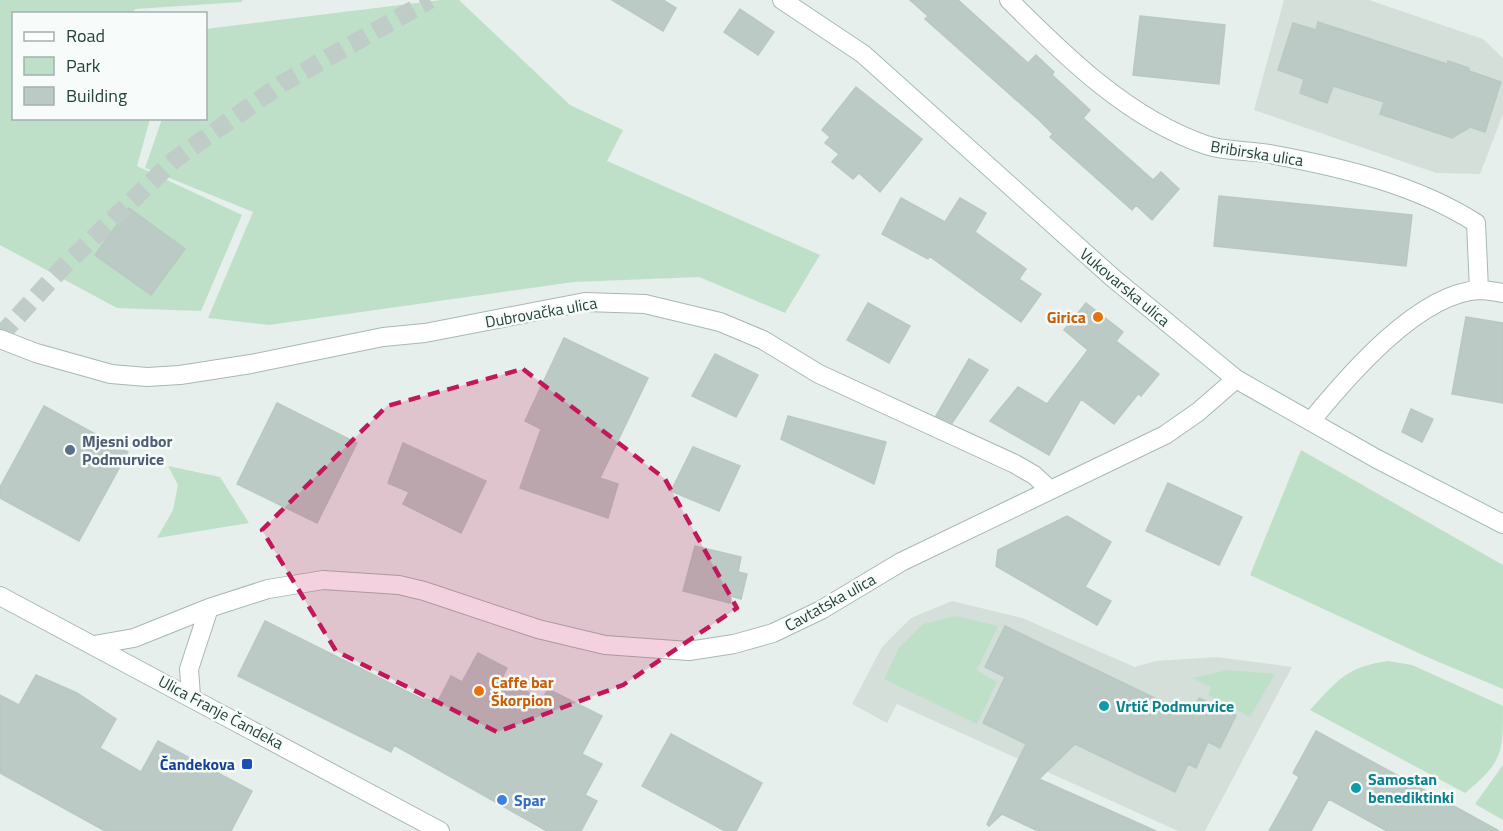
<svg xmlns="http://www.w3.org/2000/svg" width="1503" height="831" viewBox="0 0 1503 831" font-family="'Titillium Web',sans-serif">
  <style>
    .built { fill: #d4dfda }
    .green { fill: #bfe0c8 }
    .building { fill: #bbcac4; stroke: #b8c9c2; stroke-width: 1.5 }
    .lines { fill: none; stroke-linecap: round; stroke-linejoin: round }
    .primary-tunnel { stroke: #bfccc8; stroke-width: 18; stroke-dasharray: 18 9; stroke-linecap: butt }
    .minor-casing { stroke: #a8b8b2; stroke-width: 20 }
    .tertiary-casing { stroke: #a8b8b2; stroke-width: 20 }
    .secondary-casing { stroke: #a4bbb3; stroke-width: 20 }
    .minor { stroke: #fff; stroke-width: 18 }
    .tertiary { stroke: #fff; stroke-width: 18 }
    .secondary { stroke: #fff; stroke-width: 18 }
    .marked { fill: #c2185b; fill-opacity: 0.2; stroke: #c2185b; stroke-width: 4.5; stroke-dasharray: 12 8; stroke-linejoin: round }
    .food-dot { fill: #e8710a; stroke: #f7fbf9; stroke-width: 2 }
    .service-dot { fill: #5c6f8a; stroke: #f7fbf9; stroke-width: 2 }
    .culture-dot { fill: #0f9aa8; stroke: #f7fbf9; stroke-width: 2 }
    .transit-dot { fill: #1a4fb4; stroke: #f7fbf9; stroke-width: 2 }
    .shop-dot { fill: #3f7fe0; stroke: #f7fbf9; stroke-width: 2 }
    .labels { text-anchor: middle; stroke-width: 5; stroke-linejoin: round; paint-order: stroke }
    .street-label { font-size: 16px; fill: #24423a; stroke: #f7fbf9 }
    .food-label { font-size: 16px; font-weight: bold; fill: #c56008; stroke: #f7fbf9; text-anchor: end }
    .service-label { font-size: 16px; font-weight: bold; fill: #4e5e75; stroke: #f7fbf9; text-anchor: start }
    .culture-label { font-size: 16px; font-weight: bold; fill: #0d838f; stroke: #f7fbf9; text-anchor: start }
    .transit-label { font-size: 16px; font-weight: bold; fill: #164399; stroke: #f7fbf9; text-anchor: end }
    .shop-label { font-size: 16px; font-weight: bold; fill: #366cbe; stroke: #f7fbf9; text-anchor: start }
  </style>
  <rect width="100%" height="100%" fill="#e6efeb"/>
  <path class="built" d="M 1284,0 L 1369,0 L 1483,39 L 1503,58 L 1503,114 L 1480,174 L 1436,173 L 1254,110 Z
    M 952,601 L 1022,618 L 1135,667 L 1155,661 L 1216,657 L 1292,667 L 1205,831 L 1178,831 L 897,704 L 887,723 L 852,704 L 882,647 L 911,618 Z"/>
  <path class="green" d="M 0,0 L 242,0 L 242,2 L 135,9 L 133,13 L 14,14 L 14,118 L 150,119 L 137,166 L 242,215 L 201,311 L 117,308 L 0,245 Z
    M 441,0 L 459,0 L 570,105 L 623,130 L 607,161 L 820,255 L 785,313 L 699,277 L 574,282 L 269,325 L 208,318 L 253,212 L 145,168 L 162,119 L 206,118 L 206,29 Z
    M 1301,450 L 1503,565 L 1503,689 L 1427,657 L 1250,575 Z
    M 168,466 L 220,477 L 249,523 L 157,538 L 173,510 L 178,485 Z
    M 955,616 L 998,626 L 977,670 L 997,682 L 977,724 L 884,679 L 899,648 L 923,624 Z
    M 1388,661 L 1412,665 L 1503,706 C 1503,753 1503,762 1465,793 L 1310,710 C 1338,680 1346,667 1388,661 Z
    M 1228,670 L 1275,674 L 1250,717 L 1208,695 L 1211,687 L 1192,678 Z
    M 1503,765 L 1503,820 L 1475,804 Z"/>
  <path class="building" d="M 612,0 L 663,0 L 676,8 L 663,31 Z
    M 910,0 L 958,0 L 1028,63 L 1036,55 L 1054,72 L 1052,75 L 1090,110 L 1083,118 L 1153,180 L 1161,172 L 1179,189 L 1152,220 L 1136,205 L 1132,210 L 1050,137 L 1053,134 L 1039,120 L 925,19 L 928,16 Z
    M 740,9 L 774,32 L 758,55 L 724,32 Z
    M 1140,16 L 1225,25 L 1219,84 L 1133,75 Z
    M 1318,22 L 1447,64 L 1448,61 L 1469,68 L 1469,71 L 1501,82 L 1485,132 L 1470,127 L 1452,138 L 1380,114 L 1384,102 L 1333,86 L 1327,103 L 1300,93 L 1304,79 L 1278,70 L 1293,23 L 1316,30 Z
    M 856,87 L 922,139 L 880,192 L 859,173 L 853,179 L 832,162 L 839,154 L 825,143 L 830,137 L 822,130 Z
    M 1219,196 L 1412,215 L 1406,266 L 1214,246 Z
    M 901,198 L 945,222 L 960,198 L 986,213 L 975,232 L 1026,269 L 1019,279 L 1041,294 L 1021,322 L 929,256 L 928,259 L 882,234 Z
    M 129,208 L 185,249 L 151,295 L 95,255 Z
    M 868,303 L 910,326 L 889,363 L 847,340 Z
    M 1086,303 L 1123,332 L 1116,341 L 1159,374 L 1141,396 L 1138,394 L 1114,424 L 1081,399 L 1049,455 L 990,421 L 1018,387 L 1047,404 L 1088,350 L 1064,330 Z
    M 1466,317 L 1503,323 L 1503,403 L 1452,394 Z
    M 564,338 L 648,378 L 600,478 L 618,484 L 608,518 L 520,488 L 541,429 L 525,421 Z
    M 715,354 L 758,375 L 736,417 L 692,396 Z
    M 969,359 L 988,370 L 952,423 L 936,416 Z
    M 277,403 L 357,443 L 317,523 L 237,484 Z
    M 44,406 L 128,452 L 79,541 L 0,498 L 0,487 Z
    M 1411,409 L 1433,419 L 1422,442 L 1402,432 Z
    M 788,416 L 886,442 L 874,484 L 781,439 Z
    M 403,443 L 486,481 L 461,533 L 403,504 L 409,492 L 388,483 Z
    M 693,447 L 740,466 L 719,511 L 671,491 Z
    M 1168,483 L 1242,517 L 1219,565 L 1146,531 Z
    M 1067,516 L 1111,542 L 1085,587 L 1111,601 L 1097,625 L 996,566 L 998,550 Z
    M 695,546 L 741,557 L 738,572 L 747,574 L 741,599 L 731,596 L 730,603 L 683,591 Z
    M 265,621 L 424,700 L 426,698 L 437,703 L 451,676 L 462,682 L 478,653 L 507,668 L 502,678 L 542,700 L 548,689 L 602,716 L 582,754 L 602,764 L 585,795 L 597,801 L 581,831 L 547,831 L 394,745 L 391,752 L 238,676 Z
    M 1005,626 L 1190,715 L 1199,698 L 1236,715 L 1220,748 L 1208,742 L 1196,768 L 1188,764 L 1175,792 L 1075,744 L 1039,779 L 1156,831 L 1038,831 L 1002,814 L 989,826 L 987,824 L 1026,744 L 983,723 L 1005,677 L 985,667 Z
    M 36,675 L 77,693 L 116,719 L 100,748 L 141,772 L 158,741 L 252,791 L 231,831 L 105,831 L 0,773 L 0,695 L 19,705 Z
    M 1316,731 L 1461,810 L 1499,831 L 1387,831 L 1329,799 L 1311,831 L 1269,831 L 1299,777 L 1293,773 Z
    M 671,734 L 762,783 L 736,831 L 725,831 L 642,786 Z"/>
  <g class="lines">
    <path class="primary-tunnel" d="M 0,336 L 63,267 L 174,160 L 283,83 L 430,0"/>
    <g class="minor-casing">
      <path id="minor" d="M 1009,0 C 1066,57 1129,119 1206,145 C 1227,152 1249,150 1270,154 C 1340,167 1415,184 1476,223 L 1479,290
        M 0,339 L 36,353 L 111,374 L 147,377 L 180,375 L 251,364 L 383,337 L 425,333 L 585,302 L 645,304 L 720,322 L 763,340 L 819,374 L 1015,464 L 1034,475 L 1049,489
        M 1311,421 C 1347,377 1419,292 1480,290 C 1487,290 1496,292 1503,293
        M 94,645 L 134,638 L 209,608 L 268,589 L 323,580 L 399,585 L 424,591 L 538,629 L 605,645 L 689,651 L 734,644 L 773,633 L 821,610 L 901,562 L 1165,435 L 1198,412 L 1236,379
        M 191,696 L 189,669 L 209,608"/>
    </g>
    <g class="tertiary-casing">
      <path id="tertiary" d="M 0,596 L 440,831"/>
    </g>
    <g class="secondary-casing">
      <path id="secondary" d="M 782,0 L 863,54 L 1113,278 L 1236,379 L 1377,459 L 1503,524"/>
    </g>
    <use href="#minor" class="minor"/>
    <use href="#tertiary" class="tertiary"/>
    <use href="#secondary" class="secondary"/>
  </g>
  <path class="marked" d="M 523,369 L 665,479 L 737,608 L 623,685 L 497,732 L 336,651 L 262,530 L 387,406 Z"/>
  <g class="food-dot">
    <circle cx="1098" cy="317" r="6"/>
    <circle cx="479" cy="691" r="6"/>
  </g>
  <circle class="service-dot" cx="70" cy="450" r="6"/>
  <g class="culture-dot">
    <circle cx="1104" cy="706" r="6"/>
    <circle cx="1356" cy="788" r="6"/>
  </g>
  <rect class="transit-dot" x="241" y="758" width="12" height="12" rx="3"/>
  <circle class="shop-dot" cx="502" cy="800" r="6"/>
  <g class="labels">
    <g class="street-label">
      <text transform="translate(1257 153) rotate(9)" y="6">Bribirska ulica</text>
      <text transform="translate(1125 287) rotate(40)" y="6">Vukovarska ulica</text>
      <text transform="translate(541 312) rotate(-10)" y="6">Dubrovačka ulica</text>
      <text transform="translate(830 602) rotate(-29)" y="6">Cavtatska ulica</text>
      <text transform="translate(221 712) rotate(28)" y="6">Ulica Franje Čandeka</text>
    </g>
    <g class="food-label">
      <text x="1086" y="323">Girica</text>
      <text x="491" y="688" text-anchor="start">Caffe bar<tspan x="491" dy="18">Škorpion</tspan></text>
    </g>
    <g class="service-label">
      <text x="82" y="447">Mjesni odbor<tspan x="82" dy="18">Podmurvice</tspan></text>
    </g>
    <g class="culture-label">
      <text x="1116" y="712">Vrtić Podmurvice</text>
      <text x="1368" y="785">Samostan<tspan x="1368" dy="18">benediktinki</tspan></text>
    </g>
    <g class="transit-label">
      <text x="235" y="770">Čandekova</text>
    </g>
    <g class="shop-label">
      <text x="514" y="806">Spar</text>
    </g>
  </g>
  <rect x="12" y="12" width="195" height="108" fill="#f7fbf9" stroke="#a3b1ad" stroke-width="1.5"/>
  <rect x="24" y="32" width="30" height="9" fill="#ffffff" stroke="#a3b1ad" stroke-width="1.5"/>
  <text x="66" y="42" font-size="18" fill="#24423a">Road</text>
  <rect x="24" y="57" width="30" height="18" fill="#bfe0c8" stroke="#a3b1ad" stroke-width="1.5"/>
  <text x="66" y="72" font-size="18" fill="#24423a">Park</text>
  <rect x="24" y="87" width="30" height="18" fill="#bbcac4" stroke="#a3b1ad" stroke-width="1.5"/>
  <text x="66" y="102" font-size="18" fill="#24423a">Building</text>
</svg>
